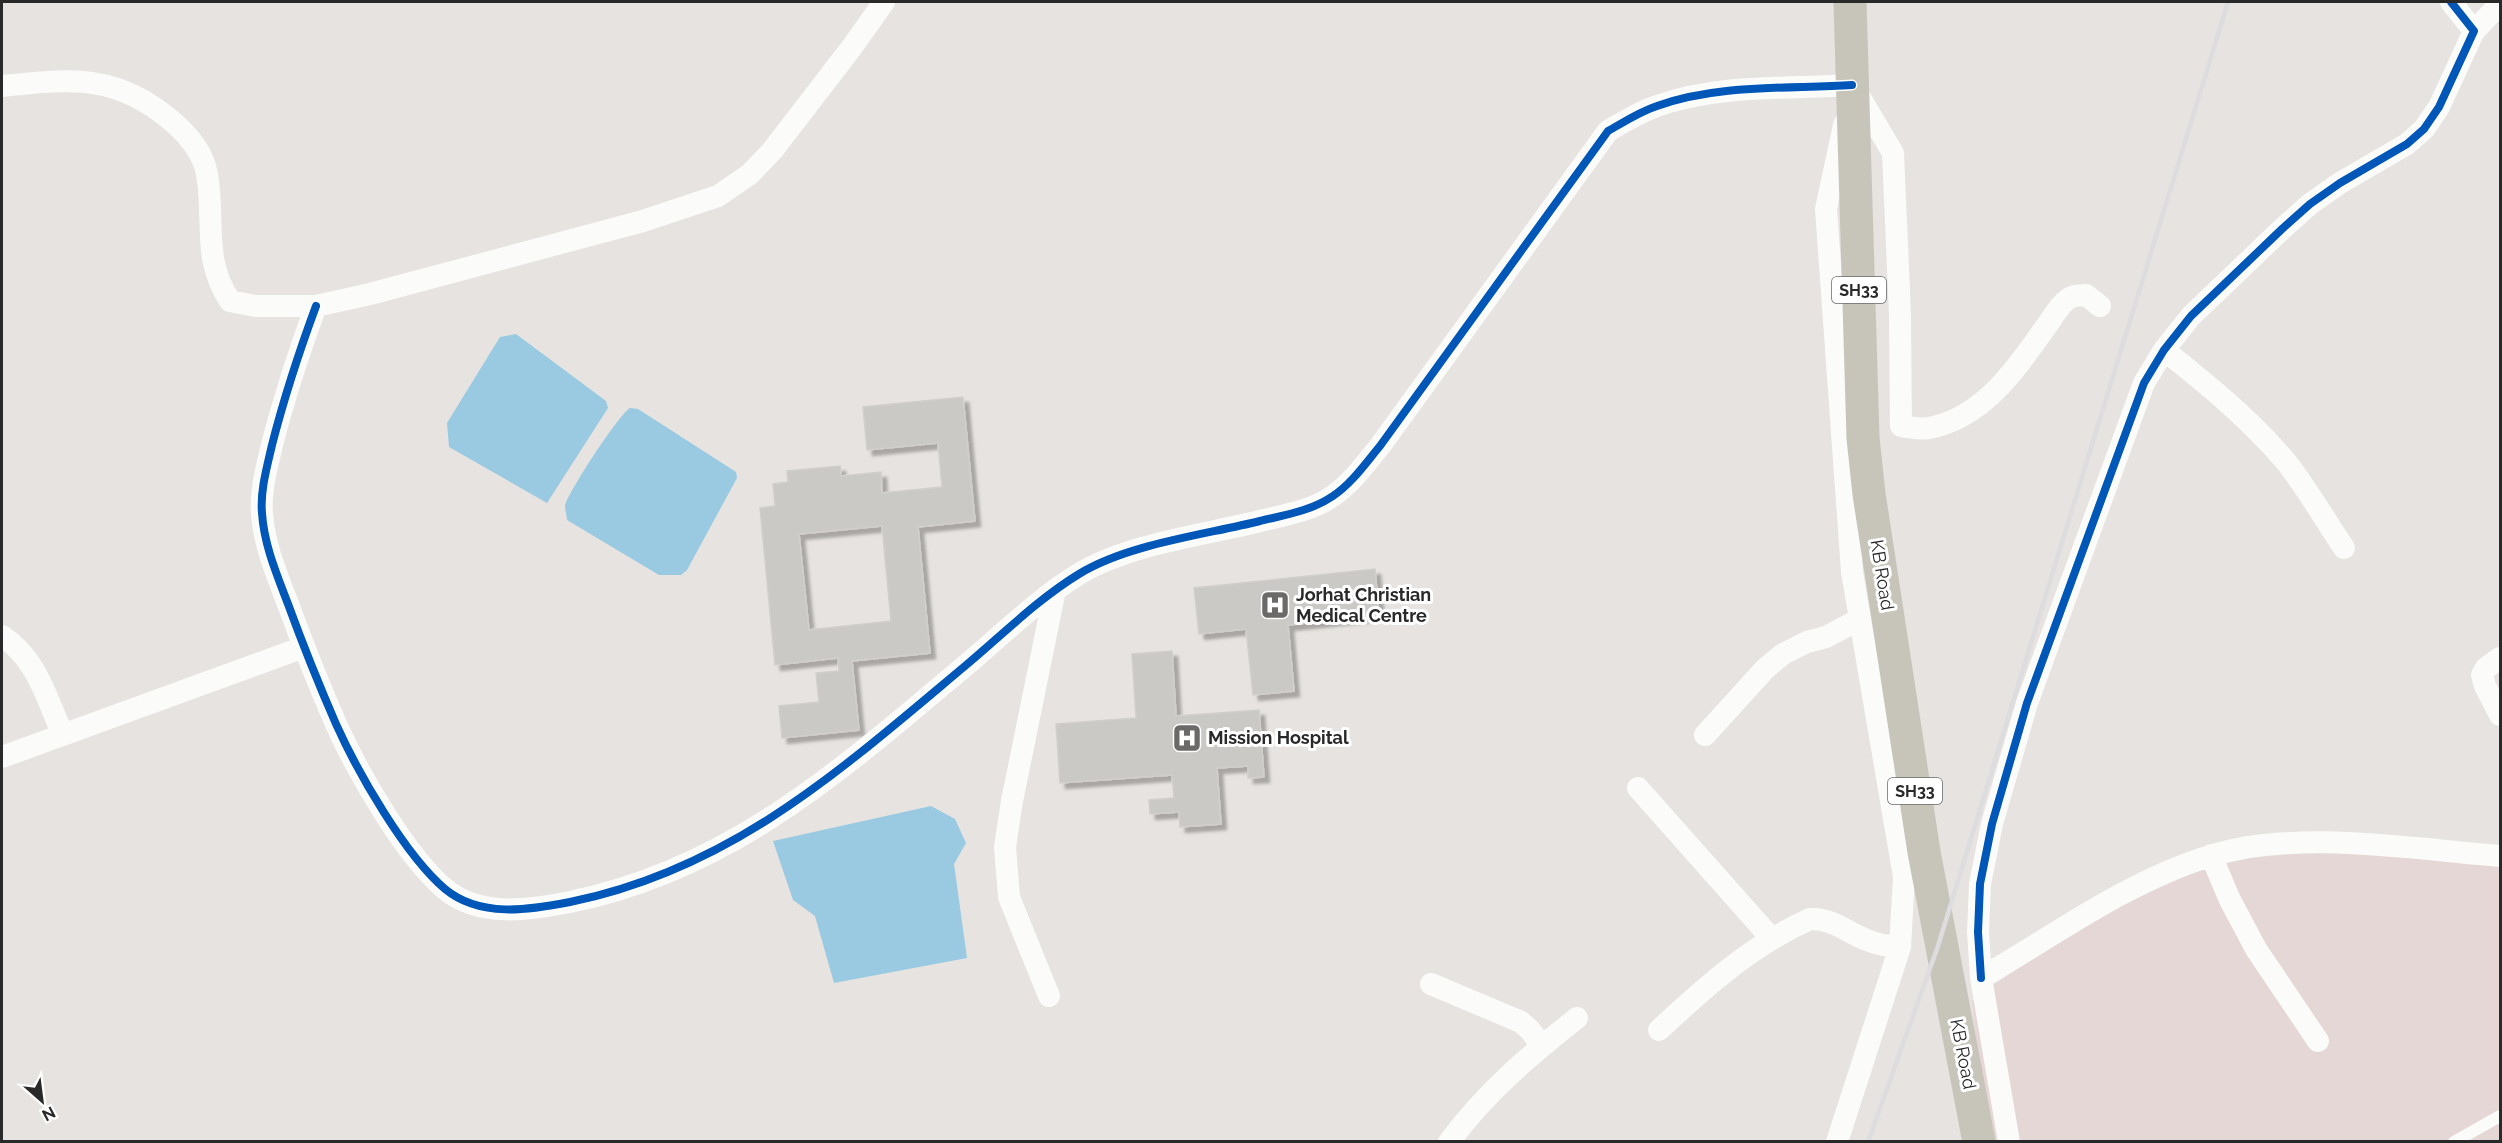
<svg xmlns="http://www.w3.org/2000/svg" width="2502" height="1143" viewBox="0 0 2502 1143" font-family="Raleway,sans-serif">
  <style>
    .medical { fill: #e4d7d6 }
    .water { fill: #99cae1 }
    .building { fill: #cbc9c6; stroke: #d1cfcc; stroke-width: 1.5; fill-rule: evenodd; filter: url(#shadow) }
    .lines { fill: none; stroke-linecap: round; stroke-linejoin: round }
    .lane { stroke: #fbfbfa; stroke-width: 12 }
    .street { stroke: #fbfbfa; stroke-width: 22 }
    .primary { stroke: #c7c4ba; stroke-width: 33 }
    .rail { stroke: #dddcde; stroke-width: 4.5 }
    .cycleway-casing { stroke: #fff; stroke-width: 11 }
    .cycleway { stroke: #0057b8; stroke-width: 8 }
    .labels { text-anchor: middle; stroke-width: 6; stroke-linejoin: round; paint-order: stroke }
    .shield { fill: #fff; stroke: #696969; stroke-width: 1.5 }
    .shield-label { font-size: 16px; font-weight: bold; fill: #292929 }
    .street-label { font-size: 18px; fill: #292929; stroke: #fff }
    .poi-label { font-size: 18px; font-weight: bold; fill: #292929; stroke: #fff; text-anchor: start }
  </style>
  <defs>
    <filter id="shadow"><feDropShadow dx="5.5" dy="5.5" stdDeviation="1.5" flood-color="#0004"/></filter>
  </defs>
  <rect width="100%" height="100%" fill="#e6e3e0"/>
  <path class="medical" d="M 2365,851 L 2500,864 L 2500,1141 L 1992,1141 L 1979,1073 L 1972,1001 L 2033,957 L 2117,908 L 2190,874 L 2249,858 L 2304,853 Z"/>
  <path class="water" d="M 516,334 L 606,401 L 608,408 L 547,503 L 449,447 L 447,423 L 500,337 Z
    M 630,408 L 638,409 L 736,472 L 737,478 L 687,570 L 681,575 L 659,575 L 567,520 C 567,516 565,510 565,506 C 567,494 619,414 630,408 Z
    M 931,806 L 955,819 L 966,843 L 954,864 L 967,958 L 834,983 L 815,916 L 793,900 L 773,841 Z"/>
  <path class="building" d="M 963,397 L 975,521 L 918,527 L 930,653 L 852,661 L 859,730 L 782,738 L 779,706 L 819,702 L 816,673 L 839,671 L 838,658 L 775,665 L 760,508 L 775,506 L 773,484 L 788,482 L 787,471 L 840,466 L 841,476 L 881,472 L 882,493 L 942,487 L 938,443 L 867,450 L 863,407 ZM 882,526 L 891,621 L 809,630 L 799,534 Z
    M 1375,569 L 1379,615 L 1288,625 L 1294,691 L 1253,695 L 1246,629 L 1199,634 L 1194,588 Z
    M 1172,651 L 1176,716 L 1259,710 L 1264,777 L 1248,778 L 1248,766 L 1217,768 L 1221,824 L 1180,827 L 1179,812 L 1150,814 L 1149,800 L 1174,798 L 1172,775 L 1060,783 L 1056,724 L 1136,718 L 1132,654 Z"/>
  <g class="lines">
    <path class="lane" d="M 2454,1142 L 2500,1116"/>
    <path class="street" d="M 2474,31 L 2500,4
      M 2,86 C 71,79 117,73 173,122 C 189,136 203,152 207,174 C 215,220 202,260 230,301 L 255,306 L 316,306 L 370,294 L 643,221 L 718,196 L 750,174 L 772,151 L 852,47 L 884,2
      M 1855,89 L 1893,153 L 1900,314 L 1901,426 C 1910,427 1921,430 1929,428 C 1983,418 2015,370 2045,328 C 2052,319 2061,301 2072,297 C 2075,295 2082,296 2086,295 L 2100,306
      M 316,306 C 299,352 284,398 272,445 C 267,467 260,491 262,513 C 264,545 277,575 288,604 C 303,645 319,685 336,724 C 358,773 405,855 445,889 C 480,918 529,910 570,902 C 732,869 842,769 965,666 C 1002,635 1038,599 1079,574 C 1128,544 1204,535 1260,521 C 1285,515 1311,511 1333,496 C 1352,483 1365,464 1380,446 L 1608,131 C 1624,122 1639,112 1657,106 C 1718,84 1788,89 1852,85
      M 2164,350 C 2208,385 2251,420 2287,463 C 2308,490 2325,520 2344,548
      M 2,636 C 37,659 46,697 63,735
      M 2500,658 L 2486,668 L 2482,675 L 2485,686 L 2500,715
      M 1705,735 L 1765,669 L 1783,654 L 1807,642 L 1826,637 L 1860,619 L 1852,572 L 1826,209 L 1844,125
      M 2,757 L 304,647
      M 1638,788 L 1772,939
      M 2211,855 L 2229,898 L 2256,949 L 2318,1041
      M 1981,978 L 1978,932 L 1980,884 L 1992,824 L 2027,703 L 2144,383 L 2164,350 L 2191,316 L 2282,229 L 2310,204 L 2340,183 L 2407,144 L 2424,129 L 2439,107 L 2474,31 L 2451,2
      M 1431,984 L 1521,1022 L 1530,1030 L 1542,1046
      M 1049,996 L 1009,897 L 1005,847 L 1012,801 L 1055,590
      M 1659,1030 C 1705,987 1752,945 1810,919 C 1832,918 1848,933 1867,940 C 1878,945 1889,946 1900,947
      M 1449,1142 C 1487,1091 1528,1057 1577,1018
      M 1837,1142 L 1900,947 L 1904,877 L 1860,619
      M 2009,1142 L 1981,978 C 2055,935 2128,881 2210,856 C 2295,829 2412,849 2500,856"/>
    <path class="primary" d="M 1850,2 L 1863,438 L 1869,494 L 1924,852 L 1979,1142"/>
    <path class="rail" d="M 1868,1142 L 1938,946 L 2228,2"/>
    <g class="cycleway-casing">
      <path id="cycleway" d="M 316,306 C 299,352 284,398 272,445 C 267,467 260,491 262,513 C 264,545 277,575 288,604 C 303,645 319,685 336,724 C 358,773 405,855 445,889 C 480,918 529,910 570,902 C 732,869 842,769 965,666 C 1002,635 1038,599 1079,574 C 1128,544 1204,535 1260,521 C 1285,515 1311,511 1333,496 C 1352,483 1365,464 1380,446 L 1608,131 C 1624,122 1639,112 1657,106 C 1718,84 1788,89 1852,85
        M 1981,978 L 1978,932 L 1980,884 L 1992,824 L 2027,703 L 2144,383 L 2164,350 L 2191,316 L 2282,229 L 2310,204 L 2340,183 L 2407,144 L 2424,129 L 2439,107 L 2474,31 L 2451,2"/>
    </g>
    <use href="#cycleway" class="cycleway"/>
  </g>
  <defs>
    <g id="hospital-square" transform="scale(1.5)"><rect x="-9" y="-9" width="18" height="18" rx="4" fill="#6b6a69" stroke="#fff"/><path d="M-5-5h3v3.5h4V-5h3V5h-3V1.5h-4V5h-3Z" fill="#fff"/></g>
  </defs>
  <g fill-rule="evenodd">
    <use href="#hospital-square" x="1275" y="605"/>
    <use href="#hospital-square" x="1187" y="738"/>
  </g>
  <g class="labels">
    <g class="shield">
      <rect x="1832" y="277" width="54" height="26" rx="4.5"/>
      <rect x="1888" y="778" width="54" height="26" rx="4.5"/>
    </g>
    <g class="shield-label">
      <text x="1859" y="296">SH33</text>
      <text x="1915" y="797">SH33</text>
    </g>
    <g class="street-label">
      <text transform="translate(1882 575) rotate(81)" y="6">KB Road</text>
      <text transform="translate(1963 1054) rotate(79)" y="6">KB Road</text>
    </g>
    <g class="poi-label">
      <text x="1296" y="601">Jorhat Christian<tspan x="1296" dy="21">Medical Centre</tspan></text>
      <text x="1208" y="744">Mission Hospital</text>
    </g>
  </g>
  <rect width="2502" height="1143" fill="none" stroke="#292929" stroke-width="6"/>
  <g transform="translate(42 1101) rotate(152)" stroke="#ffffff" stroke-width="4.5" paint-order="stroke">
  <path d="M0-4.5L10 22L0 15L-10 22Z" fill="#292929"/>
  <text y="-9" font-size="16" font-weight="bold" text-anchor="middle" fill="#292929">N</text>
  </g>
</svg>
